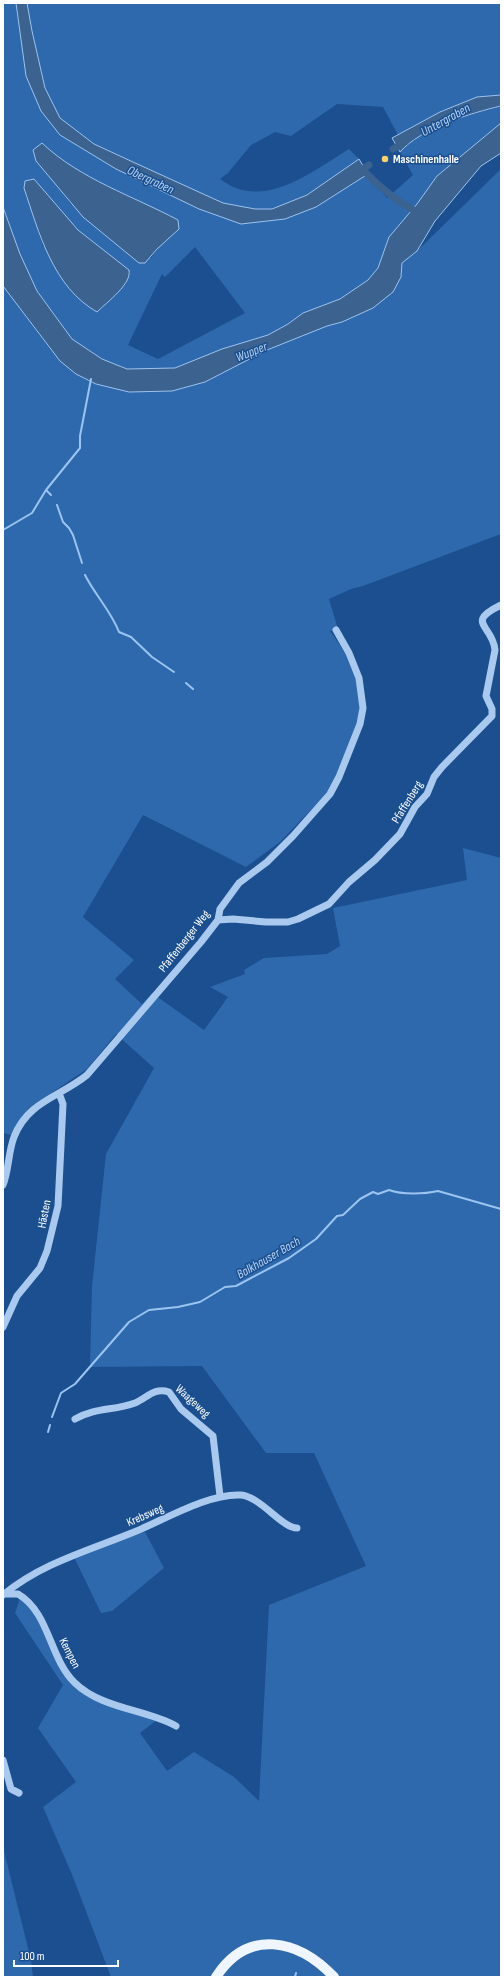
<svg xmlns="http://www.w3.org/2000/svg" width="504" height="1980" viewBox="0 0 504 1980" font-family="'Sofia Sans Condensed',sans-serif">
  <style>
    .green { fill: #2e69ad; fill-rule: evenodd }
    .water { fill: #3c6290; stroke: #9cc4f0 }
    .lines { fill: none; stroke-linecap: round; stroke-linejoin: round }
    .stream { stroke: #9cc4f0; stroke-width: 2 }
    .canal { stroke: #3c6290; stroke-width: 7 }
    .minor { stroke: #a9c9ee; stroke-width: 7 }
    .major { stroke: #f0f6ff; stroke-width: 10 }
    .poi-dot { fill: #ffd166; stroke: #1b4f8f; stroke-width: 1.5 }
    .labels { text-anchor: middle; stroke-width: 3; stroke-linejoin: round; paint-order: stroke }
    .poi-label { font-size: 12px; font-weight: bold; fill: #fff; stroke: #1b4f8f; text-anchor: start }
    .street-label { font-size: 12px; fill: #fff; stroke: #1b4f8f }
    .water-label { font-size: 13px; font-style: italic; fill: #b5d3f5; stroke: #1b4f8f }
  </style>
  <rect width="100%" height="100%" fill="#1b4f8f"/>
  <path class="green" d="M 3,3 L 16,3 L 26,76 L 60,135 L 116,169 L 199,209 L 241,224 L 285,219 L 316,207 L 368,174 L 387,198 L 413,175 L 400,152 C 421,128 471,113 501,107 L 501,123 L 437,176 L 417,204 L 389,237 L 378,268 L 368,280 L 340,299 L 303,313 L 288,324 L 268,335 L 222,349 L 175,368 L 127,369 L 102,359 L 72,339 L 37,291 L 20,254 L 3,207 ZM 42,143 C 80,179 132,196 178,220 L 151,258 L 130,256 L 70,203 L 63,194 ZM 34,179 L 78,230 L 129,270 L 126,284 L 114,295 L 43,246 L 24,188 ZM 195,247 L 245,313 L 158,359 L 128,345 L 162,274 L 165,277 Z
    M 27,3 L 501,3 L 501,95 L 477,97 L 440,112 L 398,135 L 383,107 L 337,104 L 291,136 L 275,132 L 251,145 L 228,173 L 220,179 C 263,212 311,172 349,149 L 359,159 L 307,195 L 272,209 L 255,209 L 223,204 L 133,162 L 94,144 L 60,118 L 45,88 L 32,31 Z
    M 501,169 L 501,534 L 363,586 L 351,589 L 329,599 L 338,629 L 330,631 C 346,653 364,681 362,709 C 361,722 351,741 346,753 C 341,766 336,780 328,792 L 280,842 L 246,867 L 143,815 L 83,917 L 134,960 L 115,979 L 142,1004 L 152,993 L 204,1030 L 228,997 L 210,987 L 245,974 L 244,970 L 264,958 L 327,954 L 340,946 L 333,908 L 467,880 L 463,848 L 501,858 L 501,1977 L 111,1977 L 73,1877 L 43,1807 L 76,1782 L 38,1728 L 63,1685 L 15,1613 L 20,1598 L 39,1620 L 62,1672 L 72,1683 L 157,1720 L 140,1733 L 167,1771 L 194,1752 L 234,1777 L 259,1801 L 269,1605 L 366,1566 L 314,1453 L 266,1453 L 202,1366 L 90,1367 L 92,1286 L 106,1154 L 154,1068 L 116,1034 L 87,1069 L 29,1108 L 11,1135 L 3,1133 L 3,286 L 51,350 L 116,388 L 129,392 L 139,392 L 172,391 L 205,382 L 267,350 L 327,326 L 342,322 L 401,277 L 401,263 L 417,251 Z
    M 145,1532 L 164,1568 L 112,1611 L 101,1613 L 74,1557 Z
    M 3,1847 L 31,1960 L 33,1977 L 3,1977 Z"/>
  <path class="water" d="M 16,3 L 27,3 L 32,31 L 45,88 L 60,118 L 94,144 L 133,162 L 223,203 L 255,209 L 272,209 L 307,195 L 359,159 L 368,174 L 316,207 L 285,219 L 241,224 L 199,209 L 116,169 L 60,135 L 41,111 L 26,76 Z
    M 501,95 L 501,106 C 471,113 421,128 400,152 L 392,138 L 440,112 L 477,97 Z
    M 501,123 L 501,153 L 481,166 L 435,221 L 417,251 L 402,263 L 401,277 L 393,292 L 373,308 L 342,322 L 327,326 L 267,350 L 205,382 L 172,391 L 129,392 L 96,384 L 76,374 L 60,361 L 3,286 L 3,207 L 20,254 L 37,291 L 72,339 L 102,359 L 127,369 L 175,368 L 222,349 L 268,335 L 288,324 L 303,313 L 340,299 L 368,280 L 378,268 L 389,237 L 417,204 L 437,176 Z
    M 42,143 C 80,179 133,196 178,220 L 179,229 L 157,249 L 145,263 L 139,263 L 83,217 L 36,161 L 33,150 Z
    M 34,179 L 78,230 L 129,270 C 132,284 107,302 97,312 C 53,287 39,233 24,188 L 25,181 Z"/>
  <g class="lines">
    <path class="stream" d="M 46,490 L 51,495
      M 57,505 L 63,522 L 69,528 L 73,535 L 82,563
      M 3,530 L 32,513 L 46,490 L 80,448 L 80,436 L 91,379
      M 85,575 C 95,595 111,611 119,632 L 131,637 L 152,657 L 174,672
      M 186,683 L 193,689
      M 52,1417 L 61,1393 L 75,1384 L 129,1322 L 149,1310 L 178,1307 L 200,1302 L 225,1287 L 236,1286 L 289,1258 L 316,1239 L 337,1216 L 343,1215 L 360,1199 L 373,1192 L 378,1194 L 389,1190 C 402,1195 425,1194 438,1191 L 501,1209
      M 48,1432 L 50,1425
      M 295,1977 L 296,1973"/>
    <path class="canal" d="M 393,149 L 405,142
      M 362,169 C 380,188 397,202 420,214
      M 358,172 L 369,165"/>
    <path class="minor" d="M 218,920 L 233,919 L 266,922 L 288,922 L 298,919 L 329,904 L 349,882 L 375,860 L 400,834 L 415,807 L 427,794 L 434,777 L 442,767 L 492,716 L 492,709 L 486,696 L 495,650 C 493,625 464,623 501,605
      M 3,1185 C 9,1170 8,1153 14,1137 C 28,1101 60,1097 87,1075 L 201,942 L 218,920 L 220,909 L 239,883 L 267,862 L 293,836 L 330,794 L 339,777 L 360,724 L 363,708 L 359,678 L 349,653 L 336,630
      M 3,1327 L 17,1296 L 40,1268 L 47,1251 L 58,1206 L 63,1104 L 59,1093
      M 75,1419 C 97,1407 113,1411 135,1403 C 147,1398 154,1387 169,1392 L 181,1409 L 213,1436 L 220,1496
      M 5,1594 L 18,1594 C 50,1613 49,1658 75,1683 C 102,1709 145,1709 176,1726
      M 3,1595 C 43,1562 91,1550 139,1530 C 167,1518 210,1493 241,1495 C 261,1497 282,1528 297,1528
      M 3,1760 L 11,1789 L 19,1793"/>
    <path class="major" d="M 216,1977 C 248,1928 298,1939 334,1977"/>
  </g>
  <circle class="poi-dot" cx="385" cy="159" r="4"/>
  <g class="labels">
    <g class="poi-label">
      <text x="393" y="163">Maschinenhalle</text>
    </g>
    <g class="street-label">
      <text transform="translate(407 802) rotate(-58)" y="4">Pfaffenberg</text>
      <text transform="translate(184 941) rotate(-52)" y="4">Pfaffenberger Weg</text>
      <text transform="translate(44 1214) rotate(-79)" y="4">Hästen</text>
      <text transform="translate(193 1401) rotate(43)" y="4">Waageweg</text>
      <text transform="translate(145 1515) rotate(-24)" y="4">Krebsweg</text>
      <text transform="translate(70 1653) rotate(63)" y="4">Kempen</text>
    </g>
    <g class="water-label">
      <text transform="translate(445 119) rotate(-29)" y="5">Untergraben</text>
      <text transform="translate(151 179) rotate(25)" y="5">Obergraben</text>
      <text transform="translate(251 351) rotate(-22)" y="5">Wupper</text>
      <text transform="translate(268 1257) rotate(-30)" y="5">Balkhauser Bach</text>
    </g>
  </g>
  <rect width="504" height="1980" fill="none" stroke="#ffffff" stroke-width="8"/>
  <path d="M14 1960v6h104v-6" fill="none" stroke="#ffffff" stroke-width="2"/>
  <text x="20" y="1960" font-size="12" fill="#ffffff" stroke="#1b4f8f" stroke-width="3" paint-order="stroke">100 m</text>
</svg>
